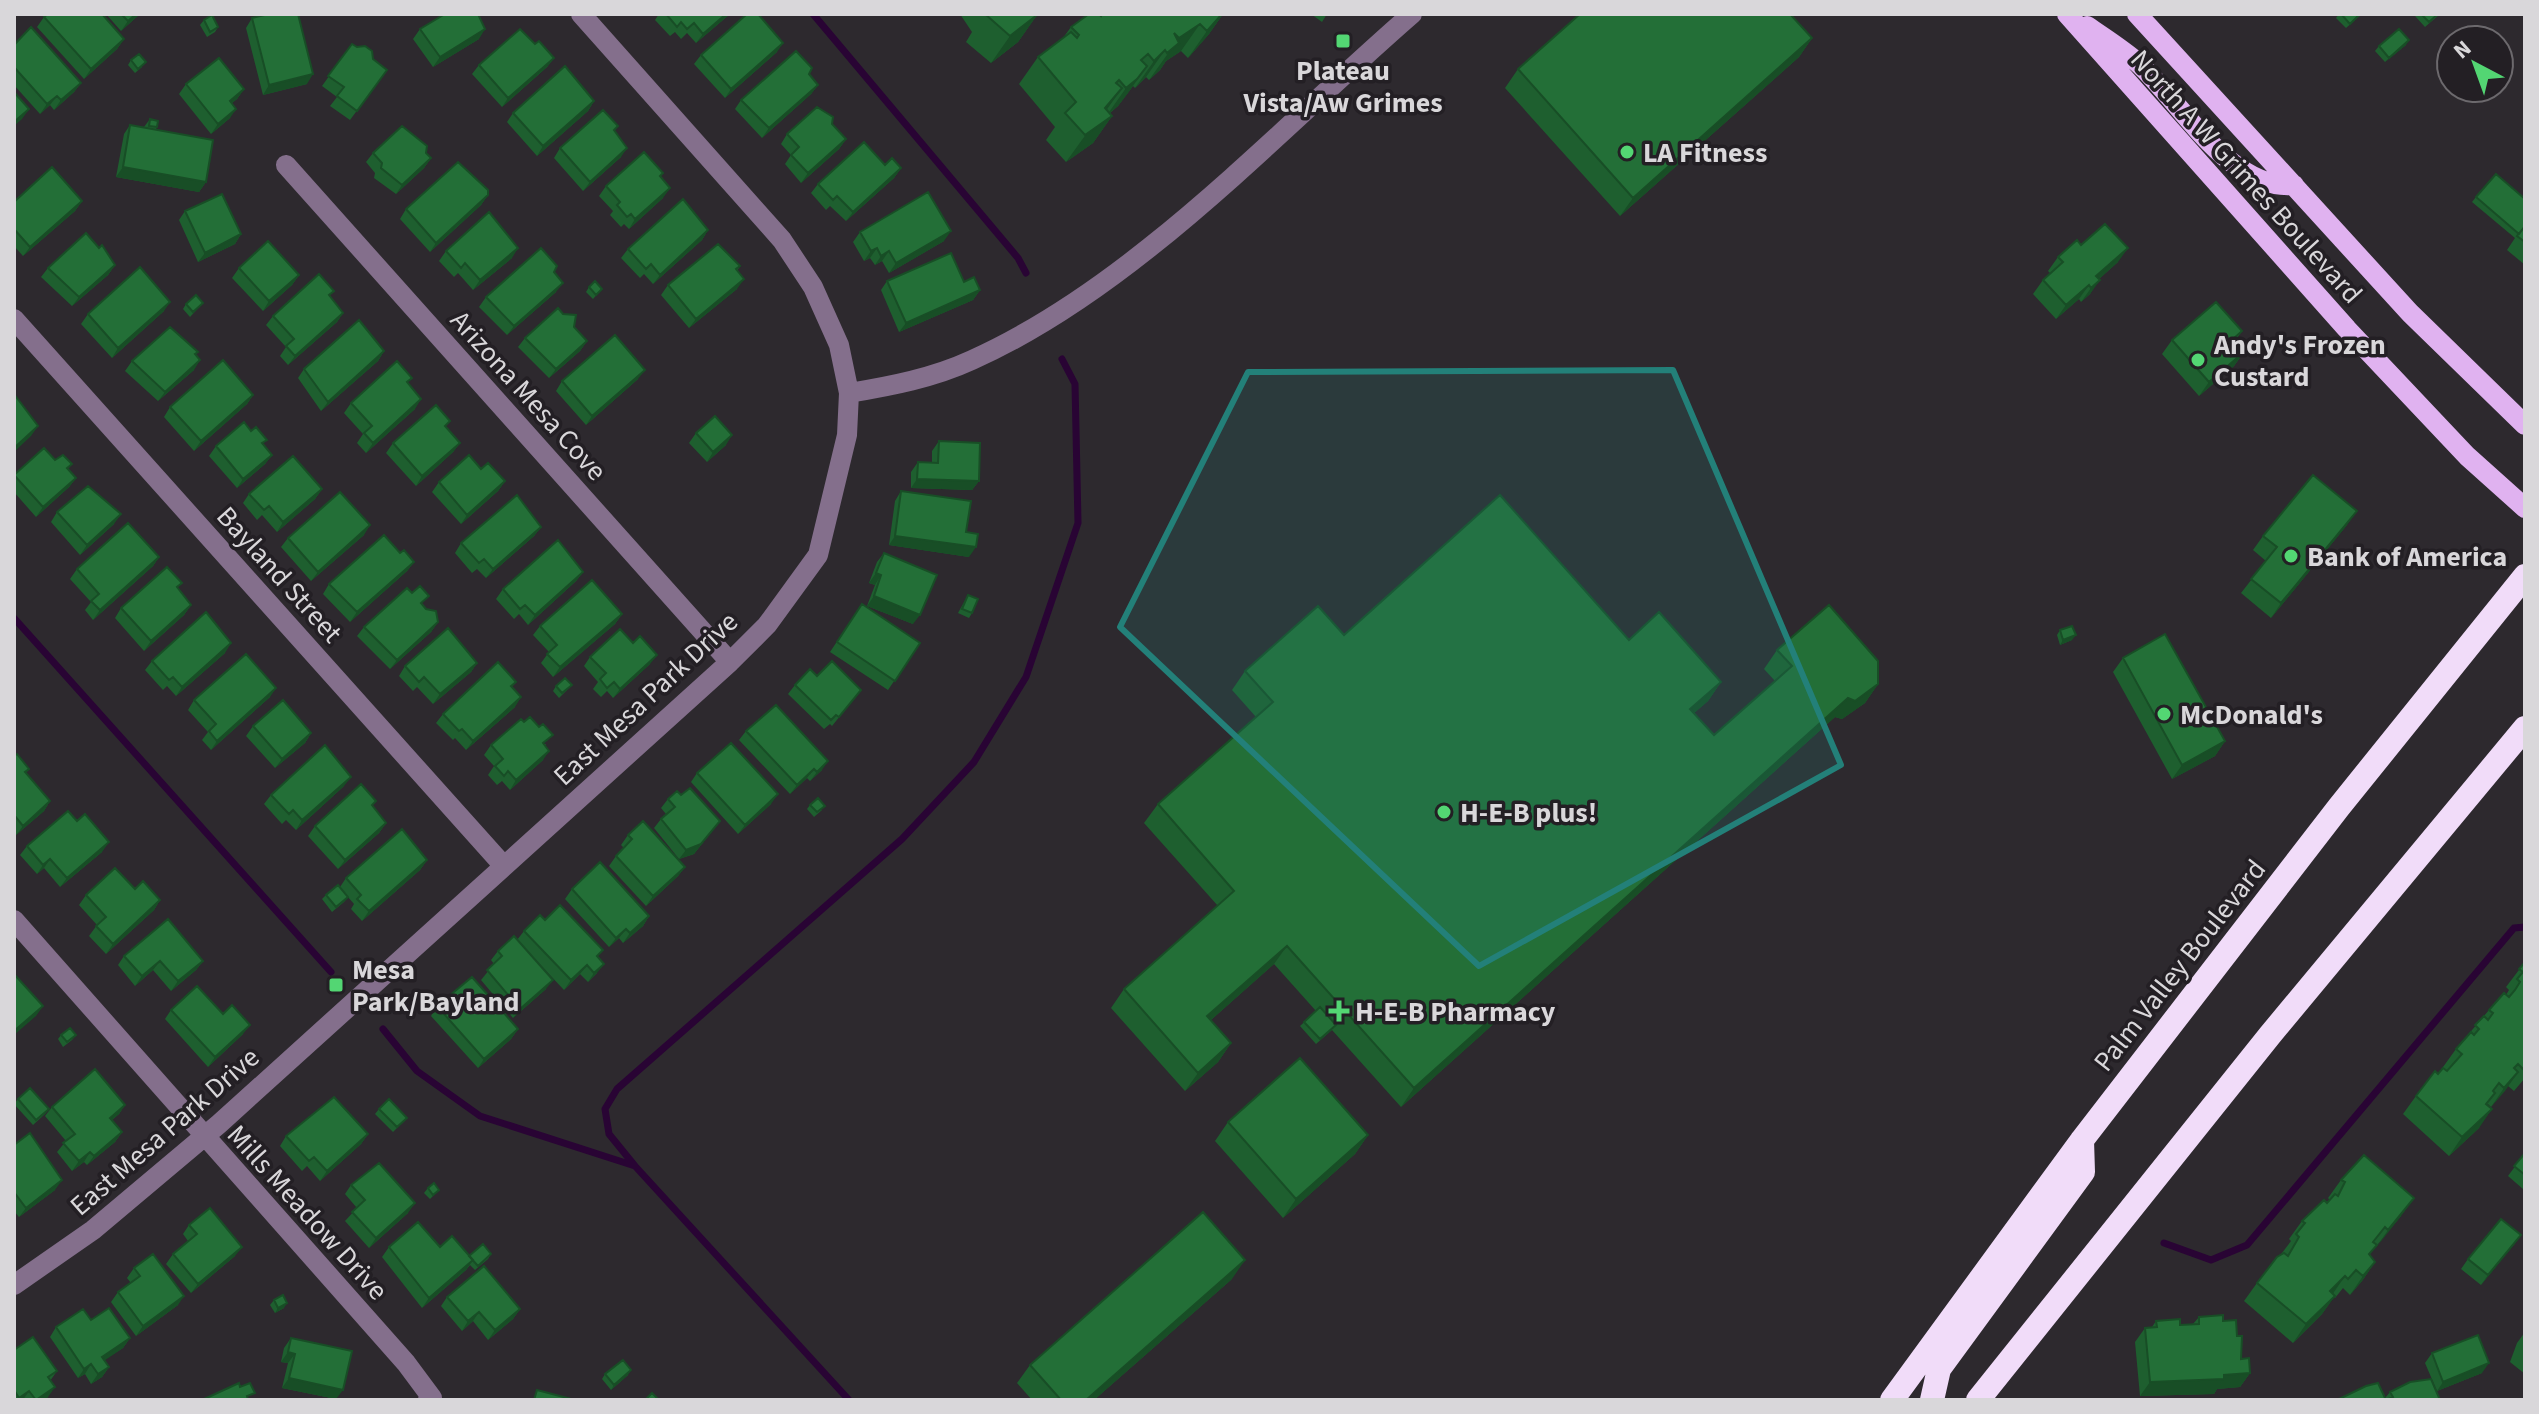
<svg xmlns="http://www.w3.org/2000/svg" width="2539" height="1414" viewBox="0 0 2539 1414" font-family="'Source Sans 3',sans-serif">
  <style>
    .lines { fill: none; stroke-linecap: round; stroke-linejoin: round }
    .stream { stroke: #290434; stroke-width: 7 }
    .minor { stroke: #846f8c; stroke-width: 20 }
    .major { stroke: #e0b2f0; stroke-width: 20 }
    .highway { stroke: #f1dcf9; stroke-width: 24 }
    .wall { fill: #1e5f2f }
    .shaded-wall { fill: #184e26 }
    .building { fill: #236f37; stroke: #184e26; stroke-width: 2 }
    .marked { fill: #238079; fill-opacity: 0.2; stroke: #238079; stroke-width: 6; stroke-linejoin: round }
    .poi-dot { fill: #53d673; stroke: #231f24; stroke-width: 3 }
    .labels { text-anchor: middle; stroke-width: 7; stroke-linejoin: round; paint-order: stroke }
    .poi-label { font-size: 28px; font-weight: bold; fill: #d9d7da; stroke: #231f24; text-anchor: start }
    .street-label { font-size: 28px; fill: #d9d7da; stroke: #231f24 }
  </style>
  <rect width="100%" height="100%" fill="#2d292e"/>
  <g class="lines">
    <path class="stream" d="M 813,14 L 1018,258 L 1026,273
      M 14,618 L 331,972
      M 383,1029 L 417,1071 L 480,1116 L 635,1166 L 849,1400
      M 635,1166 L 609,1134 L 605,1109 L 617,1089 L 902,839 L 974,762 L 1026,677 L 1078,523 L 1075,384 L 1062,359
      M 2164,1243 L 2211,1260 L 2247,1245 L 2514,928 L 2525,927"/>
    <path class="minor" d="M 286,165 L 730,662
      M 14,319 L 503,865
      M 849,393 C 891,386 933,378 972,360 C 1135,287 1277,131 1412,14
      M 14,920 L 406,1363 L 432,1398 L 428,1400
      M 14,1285 L 93,1230 L 219,1124 L 730,662 L 767,625 L 818,555 L 847,435 L 849,393 L 839,345 L 813,287 L 782,240 L 581,14"/>
    <path class="major" d="M 2067,14 L 2347,329 L 2467,456 L 2525,508
      M 2137,14 L 2410,313 L 2525,425
      M 2087,26 C 2104,38 2122,49 2138,63 C 2181,102 2230,191 2294,185"/>
    <path class="highway" d="M 1892,1400 L 2082,1140 L 2339,807 L 2525,576
      M 1932,1400 L 1939,1369 L 2083,1172 L 2082,1140
      M 1978,1400 L 2270,1035 L 2525,728"/>
  </g>
  <path class="wall" d="M 106,14 L 140,14 L 121,31 Z
    M 440,14 L 478,14 L 479,39 L 433,67 L 413,39 L 420,29 L 441,17 Z
    M 659,14 L 730,14 L 696,43 L 687,33 L 681,39 L 675,32 L 670,36 L 655,20 Z
    M 960,14 L 1036,14 L 1037,15 L 1018,42 L 991,63 L 966,42 L 972,32 Z
    M 1089,14 L 1223,14 L 1209,34 L 1188,58 L 1181,51 L 1166,61 L 1160,70 L 1149,80 L 1146,77 L 1135,88 L 1133,86 L 1118,106 L 1110,113 L 1112,116 L 1093,143 L 1066,162 L 1046,140 L 1055,127 L 1019,84 L 1038,57 L 1063,38 L 1071,27 Z
    M 1311,14 L 1327,14 L 1322,22 Z
    M 2339,14 L 2362,14 L 2346,28 L 2336,18 Z
    M 2416,14 L 2440,14 L 2425,27 L 2415,16 Z
    M 44,17 L 124,39 L 117,49 L 84,79 L 37,27 Z
    M 252,18 L 307,84 L 263,95 L 246,28 Z
    M 204,20 L 218,27 L 215,32 L 207,37 L 200,25 Z
    M 1812,38 L 1799,57 L 1620,216 L 1505,88 L 1518,69 Z
    M 352,44 L 387,70 L 350,120 L 330,106 L 337,97 L 322,86 Z
    M 535,44 L 554,58 L 547,67 L 502,107 L 472,74 L 479,65 Z
    M 14,45 L 81,83 L 74,92 L 54,110 L 50,105 L 40,114 L 14,85 Z
    M 2406,45 L 2385,62 L 2375,51 L 2379,46 Z
    M 777,52 L 725,98 L 694,64 L 701,55 Z
    M 131,60 L 142,67 L 135,73 L 128,65 Z
    M 809,74 L 818,85 L 811,94 L 762,138 L 735,109 L 741,100 Z
    M 186,84 L 244,89 L 237,99 L 232,103 L 230,118 L 211,134 L 179,94 Z
    M 594,101 L 588,111 L 537,156 L 507,122 L 513,113 Z
    M 150,119 L 157,127 L 156,129 L 206,182 L 199,192 L 116,177 L 124,134 L 130,125 L 144,127 Z
    M 832,124 L 846,139 L 839,149 L 801,183 L 785,164 L 791,155 L 781,144 L 787,134 Z
    M 618,126 L 614,131 L 621,157 L 583,191 L 554,158 L 560,148 Z
    M 373,153 L 426,153 L 431,158 L 424,168 L 396,194 L 374,178 L 375,173 L 366,162 Z
    M 885,165 L 901,168 L 894,178 L 846,221 L 830,206 L 826,210 L 811,193 L 818,184 Z
    M 660,177 L 663,198 L 629,229 L 624,224 L 621,227 L 610,215 L 613,211 L 599,196 L 606,186 Z
    M 488,195 L 481,205 L 430,252 L 400,219 L 406,209 Z
    M 2476,197 L 2525,199 L 2525,265 L 2507,250 L 2515,238 L 2472,202 Z
    M 82,201 L 75,211 L 23,256 L 14,246 L 14,202 Z
    M 185,211 L 241,234 L 235,244 L 198,262 L 179,220 Z
    M 708,230 L 702,240 L 653,284 L 644,274 L 640,278 L 621,258 L 628,249 Z
    M 860,232 L 944,241 L 889,273 L 882,261 L 875,265 L 870,258 L 864,261 L 853,242 Z
    M 2081,245 L 2118,262 L 2099,279 L 2090,294 L 2081,302 L 2079,299 L 2056,319 L 2033,294 L 2043,280 L 2050,273 L 2048,271 L 2058,257 Z
    M 446,251 L 512,258 L 473,290 L 458,273 L 454,277 L 439,261 Z
    M 115,265 L 108,275 L 72,306 L 41,277 L 48,268 Z
    M 740,266 L 737,271 L 737,289 L 689,328 L 661,295 L 668,285 Z
    M 239,268 L 299,275 L 292,285 L 263,311 L 232,278 Z
    M 554,272 L 556,292 L 507,335 L 479,307 L 486,297 Z
    M 887,281 L 964,282 L 980,290 L 973,300 L 899,332 L 881,290 Z
    M 589,287 L 602,289 L 593,299 L 586,292 Z
    M 330,296 L 343,313 L 337,322 L 288,365 L 280,356 L 286,347 L 266,325 L 273,316 Z
    M 203,303 L 190,317 L 183,309 L 186,304 Z
    M 164,311 L 112,358 L 81,324 L 88,314 Z
    M 574,327 L 587,341 L 580,351 L 549,378 L 518,347 L 525,338 Z
    M 2242,331 L 2235,341 L 2244,352 L 2234,366 L 2199,396 L 2162,354 L 2172,340 Z
    M 384,351 L 378,361 L 321,411 L 298,378 L 304,369 Z
    M 132,361 L 194,370 L 158,401 L 125,371 Z
    M 638,379 L 586,425 L 556,391 L 562,381 Z
    M 253,395 L 247,404 L 194,451 L 164,417 L 170,407 Z
    M 351,403 L 415,409 L 366,453 L 357,443 L 363,434 L 344,413 Z
    M 446,427 L 460,443 L 453,452 L 416,486 L 386,453 L 393,443 Z
    M 696,433 L 726,445 L 707,462 L 689,443 Z
    M 939,441 L 979,481 L 972,490 L 911,488 L 911,472 L 918,462 L 932,462 L 932,451 Z
    M 263,445 L 272,455 L 265,464 L 237,488 L 209,456 L 216,446 Z
    M 55,460 L 72,464 L 68,469 L 76,478 L 69,487 L 36,517 L 14,492 L 14,475 Z
    M 481,469 L 505,481 L 498,491 L 461,524 L 432,492 L 439,482 Z
    M 322,489 L 315,499 L 277,532 L 262,515 L 257,520 L 243,503 L 249,494 Z
    M 901,491 L 966,532 L 969,557 L 889,545 L 895,501 Z
    M 57,512 L 114,524 L 80,555 L 51,522 Z
    M 2347,525 L 2271,618 L 2241,593 L 2266,561 L 2253,550 L 2263,536 Z
    M 541,527 L 534,536 L 486,578 L 477,569 L 472,573 L 455,553 L 461,543 Z
    M 364,535 L 311,581 L 281,547 L 288,538 Z
    M 400,553 L 414,562 L 407,571 L 350,622 L 323,594 L 329,584 Z
    M 884,553 L 913,624 L 867,606 L 875,585 L 869,583 L 877,562 Z
    M 159,557 L 153,566 L 93,620 L 85,610 L 91,602 L 70,579 L 77,569 Z
    M 583,572 L 576,581 L 528,625 L 519,614 L 514,619 L 496,599 L 503,589 Z
    M 178,588 L 191,605 L 184,615 L 144,651 L 115,618 L 121,608 Z
    M 968,595 L 972,613 L 969,618 L 958,613 Z
    M 862,604 L 920,643 L 888,690 L 830,652 Z
    M 422,605 L 438,622 L 431,632 L 390,669 L 357,636 L 364,627 Z
    M 622,614 L 615,624 L 553,677 L 541,663 L 549,652 L 533,635 L 540,626 Z
    M 2060,630 L 2072,640 L 2060,645 L 2057,635 Z
    M 1344,635 L 1629,640 L 1721,682 L 1708,701 L 1694,713 L 1714,735 L 1775,681 L 1764,669 L 1777,650 L 1878,684 L 1865,703 L 1842,719 L 1835,717 L 1401,1107 L 1332,1030 L 1316,1044 L 1300,1026 L 1316,1011 L 1274,964 L 1211,1020 L 1231,1043 L 1218,1062 L 1185,1091 L 1111,1008 L 1124,989 L 1218,906 L 1144,823 L 1158,804 L 1256,717 L 1232,690 L 1245,671 Z
    M 225,653 L 176,696 L 167,686 L 163,690 L 145,670 L 152,661 Z
    M 590,657 L 650,664 L 613,698 L 607,691 L 601,697 L 593,689 L 598,682 L 584,666 Z
    M 2123,658 L 2225,741 L 2215,756 L 2172,779 L 2113,672 Z
    M 477,663 L 471,672 L 433,704 L 417,687 L 413,691 L 399,676 L 405,666 Z
    M 516,682 L 512,687 L 515,707 L 466,750 L 455,738 L 453,740 L 436,723 L 443,714 Z
    M 795,685 L 861,690 L 832,726 L 830,724 L 824,729 L 788,694 Z
    M 556,686 L 568,689 L 559,698 L 553,691 Z
    M 270,697 L 211,750 L 202,740 L 208,732 L 188,710 L 194,700 Z
    M 253,726 L 311,733 L 305,743 L 275,768 L 246,736 Z
    M 746,731 L 822,770 L 810,781 L 807,778 L 790,794 L 739,740 Z
    M 546,744 L 545,746 L 543,760 L 510,790 L 502,781 L 497,785 L 488,775 L 494,766 L 484,755 L 491,745 Z
    M 14,756 L 29,769 L 26,773 L 50,801 L 44,811 L 16,835 L 14,833 Z
    M 697,773 L 771,804 L 738,834 L 691,782 Z
    M 344,786 L 296,830 L 286,820 L 282,824 L 264,804 L 271,795 Z
    M 681,795 L 720,821 L 694,854 L 679,859 L 654,828 L 661,819 L 666,814 L 661,808 L 668,799 Z
    M 810,805 L 822,810 L 814,817 L 807,809 Z
    M 373,806 L 386,823 L 379,833 L 338,869 L 308,836 L 315,826 Z
    M 628,835 L 685,867 L 678,876 L 646,906 L 609,866 L 616,856 L 624,848 L 621,845 Z
    M 27,846 L 102,852 L 60,887 L 44,868 L 37,874 L 20,855 Z
    M 427,860 L 420,870 L 362,921 L 351,909 L 354,904 L 348,897 L 344,902 L 332,912 L 322,899 L 326,895 L 340,887 L 346,878 Z
    M 135,889 L 160,900 L 154,910 L 106,954 L 89,936 L 97,925 L 79,905 L 86,895 Z
    M 572,889 L 649,916 L 643,926 L 623,943 L 619,938 L 609,947 L 565,899 Z
    M 545,920 L 598,957 L 597,973 L 588,982 L 580,974 L 564,990 L 532,956 L 546,989 L 513,1018 L 481,980 L 494,964 L 491,960 L 498,951 L 517,940 L 524,931 Z
    M 124,956 L 203,961 L 196,970 L 171,991 L 153,970 L 135,986 L 118,965 Z
    M 2525,962 L 2525,1078 L 2514,1091 L 2508,1086 L 2491,1107 L 2488,1104 L 2479,1128 L 2449,1156 L 2403,1114 L 2416,1096 L 2438,1074 L 2456,1049 L 2489,1010 L 2506,995 L 2509,990 L 2506,987 Z
    M 437,1006 L 518,1029 L 511,1039 L 478,1068 L 431,1016 Z
    M 171,1010 L 243,1034 L 208,1067 L 165,1019 Z
    M 61,1035 L 76,1035 L 72,1040 L 63,1047 L 58,1039 Z
    M 18,1099 L 49,1109 L 45,1114 L 33,1125 L 14,1104 Z
    M 125,1105 L 119,1114 L 112,1120 L 122,1132 L 115,1142 L 87,1165 L 84,1162 L 72,1171 L 57,1152 L 66,1141 L 45,1116 L 52,1107 Z
    M 379,1109 L 403,1122 L 393,1132 L 375,1114 Z
    M 1228,1122 L 1368,1135 L 1355,1154 L 1283,1218 L 1215,1141 Z
    M 368,1134 L 361,1144 L 320,1181 L 307,1166 L 302,1171 L 280,1146 L 286,1136 Z
    M 14,1145 L 55,1190 L 19,1217 L 14,1211 Z
    M 2525,1153 L 2525,1187 L 2523,1189 L 2508,1176 Z
    M 2341,1180 L 2401,1216 L 2369,1255 L 2375,1262 L 2362,1281 L 2350,1295 L 2343,1288 L 2335,1298 L 2334,1297 L 2322,1314 L 2293,1343 L 2244,1301 L 2257,1283 L 2282,1253 L 2291,1241 L 2289,1239 L 2302,1221 L 2327,1203 L 2330,1200 L 2328,1198 Z
    M 351,1185 L 408,1213 L 369,1248 L 345,1221 L 357,1208 L 345,1194 Z
    M 428,1188 L 439,1190 L 430,1199 L 424,1193 Z
    M 189,1225 L 235,1256 L 191,1293 L 166,1264 L 173,1254 L 188,1241 L 183,1234 Z
    M 2521,1235 L 2481,1285 L 2461,1269 L 2468,1259 Z
    M 389,1247 L 440,1247 L 469,1256 L 491,1254 L 488,1259 L 475,1270 L 470,1265 L 466,1270 L 422,1308 L 382,1257 Z
    M 134,1268 L 178,1305 L 136,1336 L 111,1302 L 118,1292 L 131,1283 L 127,1278 Z
    M 1232,1279 L 1094,1400 L 1032,1400 L 1017,1383 L 1030,1365 Z
    M 447,1297 L 520,1309 L 513,1319 L 488,1340 L 473,1321 L 462,1331 L 441,1306 Z
    M 274,1300 L 284,1308 L 275,1313 L 270,1305 Z
    M 2199,1317 L 2223,1321 L 2237,1336 L 2241,1359 L 2250,1373 L 2240,1387 L 2217,1389 L 2214,1394 L 2140,1396 L 2135,1342 L 2145,1328 L 2152,1327 L 2156,1321 L 2180,1325 L 2193,1324 Z
    M 91,1320 L 130,1338 L 123,1348 L 104,1360 L 109,1367 L 102,1377 L 91,1384 L 85,1374 L 78,1378 L 50,1337 L 56,1327 Z
    M 2525,1332 L 2525,1374 L 2510,1362 L 2517,1343 Z
    M 291,1338 L 336,1399 L 282,1388 L 288,1363 L 281,1362 L 284,1348 Z
    M 14,1350 L 57,1371 L 50,1381 L 48,1397 L 44,1400 L 14,1400 Z
    M 2432,1353 L 2482,1373 L 2437,1391 L 2425,1363 Z
    M 605,1374 L 628,1375 L 611,1390 L 602,1379 Z
    M 2390,1392 L 2440,1400 L 2337,1400 L 2385,1398 Z"/>
  <path class="shaded-wall" d="M 136,14 L 140,14 L 121,31 L 128,21 Z
    M 726,14 L 730,14 L 696,43 L 703,34 Z
    M 1222,14 L 1223,14 L 1209,34 L 1188,58 L 1207,31 Z
    M 1037,15 L 1018,42 L 991,63 L 1010,36 Z
    M 1200,24 L 1181,51 L 1166,61 L 1160,70 L 1149,80 L 1179,38 Z
    M 485,29 L 479,39 L 433,67 L 440,57 Z
    M 1812,38 L 1799,57 L 1620,216 L 1633,198 Z
    M 124,39 L 117,49 L 84,79 L 91,69 Z
    M 2409,40 L 2406,45 L 2385,62 L 2389,58 Z
    M 783,43 L 777,52 L 725,98 L 731,89 Z
    M 1165,50 L 1146,77 L 1135,88 L 1154,61 Z
    M 554,58 L 547,67 L 502,107 L 508,98 Z
    M 1147,66 L 1128,93 L 1118,106 L 1107,115 L 1126,88 Z
    M 313,74 L 307,84 L 263,95 L 269,85 Z
    M 81,83 L 74,92 L 54,110 L 61,100 Z
    M 818,85 L 811,94 L 762,138 L 769,128 Z
    M 1122,88 L 1103,115 L 1112,116 L 1093,143 L 1066,162 L 1105,108 Z
    M 244,89 L 237,99 L 223,110 L 230,101 Z
    M 57,96 L 50,105 L 40,114 L 47,104 Z
    M 594,101 L 588,111 L 537,156 L 543,146 Z
    M 29,109 L 22,119 L 14,126 L 14,122 Z
    M 236,109 L 230,118 L 211,134 L 218,124 Z
    M 846,139 L 839,149 L 801,183 L 808,173 Z
    M 627,148 L 621,157 L 583,191 L 590,182 Z
    M 431,158 L 424,168 L 396,194 L 402,185 Z
    M 123,167 L 206,182 L 199,192 L 116,177 Z
    M 901,168 L 894,178 L 846,221 L 853,212 Z
    M 670,188 L 663,198 L 629,229 L 635,219 Z
    M 488,195 L 481,205 L 430,252 L 436,243 Z
    M 82,201 L 75,211 L 23,256 L 30,247 Z
    M 708,230 L 702,240 L 653,284 L 660,275 Z
    M 951,231 L 944,241 L 889,273 L 896,263 Z
    M 241,234 L 235,244 L 198,262 L 205,253 Z
    M 518,248 L 512,258 L 473,290 L 480,280 Z
    M 877,248 L 870,258 L 864,261 L 871,251 Z
    M 2128,248 L 2118,262 L 2090,287 L 2096,276 Z
    M 889,251 L 882,261 L 875,265 L 881,256 Z
    M 115,265 L 108,275 L 72,306 L 79,297 Z
    M 299,275 L 292,285 L 263,311 L 269,301 Z
    M 744,279 L 737,289 L 689,328 L 696,319 Z
    M 2100,280 L 2090,294 L 2081,302 L 2091,288 Z
    M 563,283 L 556,292 L 507,335 L 514,326 Z
    M 2089,285 L 2079,299 L 2056,319 L 2066,305 Z
    M 980,290 L 973,300 L 899,332 L 906,323 Z
    M 170,302 L 164,311 L 112,358 L 118,348 Z
    M 343,313 L 337,322 L 288,365 L 295,356 Z
    M 587,341 L 580,351 L 549,378 L 556,369 Z
    M 384,351 L 378,361 L 321,411 L 328,402 Z
    M 2244,352 L 2234,366 L 2199,396 L 2209,382 Z
    M 200,360 L 194,370 L 158,401 L 165,392 Z
    M 645,370 L 638,379 L 586,425 L 592,416 Z
    M 253,395 L 247,404 L 194,451 L 201,441 Z
    M 421,399 L 415,409 L 366,453 L 373,443 Z
    M 38,426 L 31,436 L 14,452 L 14,448 Z
    M 732,435 L 726,445 L 707,462 L 713,452 Z
    M 460,443 L 453,452 L 416,486 L 422,476 Z
    M 272,455 L 265,464 L 237,488 L 243,479 Z
    M 76,478 L 69,487 L 36,517 L 43,507 Z
    M 917,479 L 979,481 L 972,490 L 911,488 Z
    M 505,481 L 498,491 L 461,524 L 467,515 Z
    M 322,489 L 315,499 L 277,532 L 283,522 Z
    M 2357,511 L 2347,525 L 2271,618 L 2281,603 Z
    M 121,514 L 114,524 L 80,555 L 87,545 Z
    M 370,525 L 364,535 L 311,581 L 318,572 Z
    M 541,527 L 534,536 L 486,578 L 493,569 Z
    M 895,536 L 976,547 L 969,557 L 889,545 Z
    M 159,557 L 153,566 L 93,620 L 100,610 Z
    M 414,562 L 407,571 L 350,622 L 357,612 Z
    M 583,572 L 576,581 L 528,625 L 535,615 Z
    M 876,573 L 881,575 L 875,585 L 869,583 Z
    M 874,596 L 920,615 L 913,624 L 867,606 Z
    M 191,605 L 184,615 L 144,651 L 151,641 Z
    M 622,614 L 615,624 L 553,677 L 560,667 Z
    M 438,622 L 431,632 L 390,669 L 397,660 Z
    M 2076,635 L 2072,640 L 2060,645 L 2063,640 Z
    M 231,643 L 225,653 L 176,696 L 182,687 Z
    M 657,655 L 650,664 L 613,698 L 620,689 Z
    M 477,663 L 471,672 L 433,704 L 440,694 Z
    M 1721,682 L 1708,701 L 1677,728 L 1690,709 Z
    M 1878,684 L 1865,703 L 1842,719 L 1835,717 L 1401,1107 L 1414,1088 L 1848,698 Z
    M 276,688 L 270,697 L 211,750 L 217,741 Z
    M 521,697 L 515,707 L 466,750 L 473,741 Z
    M 311,733 L 305,743 L 275,768 L 282,759 Z
    M 2225,741 L 2215,756 L 2172,779 L 2182,765 Z
    M 549,751 L 543,760 L 510,790 L 516,780 Z
    M 828,761 L 822,770 L 810,781 L 817,772 Z
    M 814,769 L 807,778 L 790,794 L 797,785 Z
    M 351,777 L 344,786 L 296,830 L 302,820 Z
    M 778,794 L 771,804 L 738,834 L 745,825 Z
    M 50,801 L 44,811 L 16,835 L 23,826 Z
    M 720,821 L 694,854 L 679,859 L 686,850 Z
    M 386,823 L 379,833 L 338,869 L 345,860 Z
    M 109,842 L 102,852 L 60,887 L 67,878 Z
    M 50,859 L 44,868 L 37,874 L 43,865 Z
    M 427,860 L 420,870 L 362,921 L 369,911 Z
    M 685,867 L 678,876 L 646,906 L 653,896 Z
    M 160,900 L 154,910 L 106,954 L 113,944 Z
    M 649,916 L 643,926 L 623,943 L 630,933 Z
    M 626,929 L 619,938 L 609,947 L 616,938 Z
    M 1287,946 L 1274,964 L 1194,1035 L 1207,1016 Z
    M 160,961 L 153,970 L 135,986 L 142,976 Z
    M 203,961 L 196,970 L 171,991 L 178,981 Z
    M 604,964 L 597,973 L 588,982 L 594,973 Z
    M 587,965 L 580,974 L 564,990 L 571,980 Z
    M 553,980 L 546,989 L 513,1018 L 520,1009 Z
    M 43,1006 L 36,1016 L 14,1035 L 14,1031 Z
    M 250,1025 L 243,1034 L 208,1067 L 215,1057 Z
    M 518,1029 L 511,1039 L 478,1068 L 484,1059 Z
    M 1231,1043 L 1218,1062 L 1185,1091 L 1198,1073 Z
    M 2518,1072 L 2505,1091 L 2491,1107 L 2504,1088 Z
    M 125,1105 L 119,1114 L 103,1127 L 110,1118 Z
    M 2492,1109 L 2479,1128 L 2449,1156 L 2462,1137 Z
    M 122,1132 L 115,1142 L 87,1165 L 94,1156 Z
    M 368,1134 L 361,1144 L 320,1181 L 327,1171 Z
    M 1368,1135 L 1355,1154 L 1283,1218 L 1296,1199 Z
    M 90,1152 L 84,1162 L 72,1171 L 79,1161 Z
    M 62,1180 L 55,1190 L 19,1217 L 26,1208 Z
    M 2414,1198 L 2401,1216 L 2375,1249 L 2388,1230 Z
    M 415,1203 L 408,1213 L 369,1248 L 376,1238 Z
    M 2521,1235 L 2514,1245 L 2481,1285 L 2488,1275 Z
    M 242,1247 L 235,1256 L 191,1293 L 198,1284 Z
    M 473,1260 L 466,1270 L 422,1308 L 429,1298 Z
    M 1245,1260 L 1232,1279 L 1094,1400 L 1086,1400 Z
    M 2375,1262 L 2362,1281 L 2350,1295 L 2363,1276 Z
    M 2345,1276 L 2332,1295 L 2330,1291 Z
    M 184,1296 L 178,1305 L 136,1336 L 143,1326 Z
    M 2335,1296 L 2322,1314 L 2293,1343 L 2306,1324 Z
    M 287,1303 L 284,1308 L 275,1313 L 278,1308 Z
    M 520,1309 L 513,1319 L 488,1340 L 495,1330 Z
    M 479,1312 L 473,1321 L 462,1331 L 468,1321 Z
    M 130,1338 L 123,1348 L 95,1367 L 102,1357 Z
    M 288,1352 L 295,1354 L 288,1363 L 281,1362 Z
    M 2489,1363 L 2482,1373 L 2437,1391 L 2443,1382 Z
    M 91,1364 L 85,1374 L 78,1378 L 84,1369 Z
    M 109,1367 L 102,1377 L 91,1384 L 98,1374 Z
    M 631,1370 L 628,1375 L 611,1390 L 614,1385 Z
    M 2250,1373 L 2240,1387 L 2217,1389 L 2214,1394 L 2140,1396 L 2150,1382 Z
    M 289,1378 L 343,1390 L 336,1399 L 282,1388 Z
    M 55,1387 L 48,1397 L 44,1400 L 36,1400 Z
    M 29,1391 L 23,1400 L 18,1400 L 19,1398 Z"/>
  <path class="building" d="M 48,14 L 102,14 L 124,39 L 91,69 L 44,17 Z
    M 121,14 L 136,14 L 128,21 Z
    M 269,14 L 298,14 L 313,74 L 269,85 L 252,18 Z
    M 445,14 L 478,14 L 485,29 L 440,57 L 420,29 Z
    M 666,14 L 726,14 L 703,34 L 694,23 L 687,29 L 681,22 L 677,27 Z
    M 747,14 L 758,14 L 783,43 L 731,89 L 701,55 Z
    M 985,14 L 1036,14 L 1037,15 L 1010,36 Z
    M 1089,14 L 1099,14 L 1101,16 L 1102,14 L 1222,14 L 1207,31 L 1200,24 L 1179,38 L 1174,33 L 1179,43 L 1167,53 L 1165,50 L 1154,61 L 1148,54 L 1141,60 L 1147,66 L 1137,79 L 1126,88 L 1119,80 L 1116,83 L 1122,88 L 1105,108 L 1112,116 L 1085,135 L 1065,113 L 1076,102 L 1038,57 L 1071,32 L 1077,38 L 1079,35 L 1071,27 Z
    M 1580,14 L 1790,14 L 1812,38 L 1633,198 L 1518,69 Z
    M 2341,14 L 2360,14 L 2350,24 Z
    M 2421,14 L 2438,14 L 2429,22 Z
    M 212,15 L 218,27 L 210,32 L 204,20 Z
    M 31,27 L 81,83 L 61,100 L 57,96 L 47,104 L 14,67 L 14,45 Z
    M 520,29 L 535,44 L 539,41 L 554,58 L 508,98 L 479,65 Z
    M 2399,29 L 2409,40 L 2389,58 L 2379,46 Z
    M 352,44 L 357,47 L 365,46 L 372,51 L 373,59 L 387,70 L 357,111 L 337,96 L 344,87 L 328,76 Z
    M 796,51 L 812,68 L 809,74 L 818,85 L 769,128 L 741,100 Z
    M 139,54 L 146,62 L 138,69 L 131,60 Z
    M 219,58 L 244,89 L 230,101 L 236,109 L 218,124 L 186,84 Z
    M 565,66 L 594,101 L 543,146 L 513,113 Z
    M 14,92 L 29,109 L 14,122 Z
    M 817,107 L 833,117 L 832,124 L 846,139 L 808,173 L 791,155 L 799,147 L 787,134 Z
    M 603,110 L 618,126 L 614,130 L 627,148 L 590,182 L 560,148 Z
    M 150,119 L 158,121 L 157,127 L 149,126 Z
    M 130,125 L 213,140 L 206,182 L 123,167 Z
    M 402,126 L 427,146 L 426,153 L 431,158 L 402,185 L 381,168 L 382,163 L 373,153 Z
    M 864,142 L 885,165 L 892,158 L 901,168 L 853,212 L 837,196 L 833,200 L 818,184 Z
    M 644,152 L 663,173 L 660,176 L 670,188 L 635,219 L 631,214 L 627,217 L 617,205 L 620,202 L 606,186 Z
    M 458,162 L 488,190 L 488,195 L 436,243 L 406,209 Z
    M 52,167 L 82,201 L 30,247 L 14,229 L 14,202 Z
    M 2496,174 L 2525,199 L 2525,226 L 2519,234 L 2476,197 Z
    M 928,192 L 951,231 L 896,263 L 889,251 L 881,256 L 877,248 L 871,251 L 860,232 Z
    M 222,194 L 241,234 L 205,253 L 185,211 Z
    M 683,199 L 708,230 L 660,275 L 651,264 L 646,269 L 628,249 Z
    M 489,212 L 518,248 L 480,280 L 465,263 L 461,268 L 446,251 Z
    M 2105,224 L 2128,248 L 2096,276 L 2100,280 L 2091,288 L 2089,285 L 2066,305 L 2043,280 L 2063,262 L 2058,257 L 2077,240 L 2081,245 Z
    M 2525,226 L 2525,242 L 2517,236 Z
    M 86,233 L 99,248 L 102,245 L 115,265 L 79,297 L 48,268 Z
    M 268,241 L 299,275 L 269,301 L 239,268 Z
    M 718,244 L 740,266 L 736,269 L 744,279 L 696,319 L 668,285 Z
    M 541,248 L 557,266 L 554,272 L 563,283 L 514,326 L 486,297 Z
    M 951,253 L 964,282 L 974,277 L 980,290 L 906,323 L 887,281 Z
    M 140,267 L 170,302 L 118,348 L 88,314 Z
    M 319,274 L 334,291 L 329,295 L 343,313 L 295,356 L 286,346 L 294,339 L 273,316 Z
    M 595,281 L 602,289 L 596,295 L 589,287 Z
    M 196,295 L 203,303 L 193,312 L 186,304 Z
    M 2216,302 L 2242,331 L 2233,339 L 2244,352 L 2209,382 L 2172,340 Z
    M 558,308 L 563,314 L 576,315 L 574,327 L 587,341 L 556,369 L 525,338 Z
    M 359,320 L 384,351 L 328,402 L 304,369 Z
    M 170,327 L 198,352 L 195,354 L 200,360 L 165,392 L 132,361 Z
    M 615,335 L 645,370 L 592,416 L 562,381 Z
    M 223,360 L 253,395 L 201,441 L 170,407 Z
    M 397,361 L 412,378 L 407,382 L 421,399 L 373,443 L 364,433 L 372,426 L 351,403 Z
    M 14,394 L 38,426 L 14,448 Z
    M 436,405 L 450,421 L 445,426 L 460,443 L 422,476 L 393,443 Z
    M 715,416 L 732,435 L 713,452 L 696,433 Z
    M 244,422 L 251,431 L 256,427 L 267,440 L 262,443 L 272,455 L 243,479 L 216,446 Z
    M 939,441 L 980,443 L 979,481 L 917,479 L 918,462 L 938,463 Z
    M 44,448 L 55,460 L 63,455 L 72,464 L 67,468 L 76,478 L 43,507 L 14,475 Z
    M 469,455 L 481,469 L 488,463 L 505,481 L 467,515 L 439,482 Z
    M 293,456 L 322,489 L 283,522 L 269,506 L 264,510 L 249,494 Z
    M 2313,475 L 2357,511 L 2281,603 L 2251,579 L 2277,547 L 2263,536 Z
    M 88,486 L 121,514 L 87,545 L 57,512 Z
    M 901,491 L 971,501 L 966,532 L 978,534 L 976,547 L 895,536 Z
    M 340,492 L 370,525 L 318,572 L 288,538 Z
    M 517,495 L 541,527 L 493,569 L 484,559 L 479,563 L 461,543 Z
    M 1500,495 L 1629,640 L 1659,612 L 1721,682 L 1690,709 L 1714,735 L 1792,666 L 1777,650 L 1829,605 L 1878,661 L 1878,684 L 1855,701 L 1848,698 L 1414,1088 L 1287,946 L 1207,1016 L 1231,1043 L 1198,1073 L 1124,989 L 1234,891 L 1158,804 L 1273,702 L 1245,671 L 1318,606 L 1344,635 Z
    M 128,523 L 159,557 L 100,610 L 91,601 L 99,594 L 77,569 Z
    M 384,535 L 400,553 L 404,550 L 414,562 L 357,612 L 329,584 Z
    M 558,540 L 583,572 L 535,615 L 525,605 L 520,609 L 503,589 Z
    M 884,553 L 937,575 L 920,615 L 874,596 L 881,575 L 876,573 Z
    M 167,567 L 182,583 L 177,587 L 191,605 L 151,641 L 121,608 Z
    M 592,580 L 622,614 L 560,667 L 547,654 L 557,645 L 540,626 Z
    M 420,586 L 429,596 L 421,603 L 426,609 L 436,611 L 438,622 L 397,660 L 364,627 L 407,588 L 412,593 Z
    M 968,595 L 978,599 L 972,613 L 962,609 Z
    M 862,604 L 920,643 L 895,681 L 837,642 Z
    M 206,612 L 231,643 L 182,687 L 173,677 L 169,680 L 152,661 Z
    M 2072,626 L 2076,635 L 2063,640 L 2060,630 Z
    M 448,628 L 477,663 L 440,694 L 424,677 L 419,682 L 405,666 Z
    M 620,629 L 633,643 L 640,636 L 657,655 L 620,689 L 614,682 L 607,688 L 600,679 L 606,673 L 590,657 Z
    M 2165,634 L 2225,741 L 2182,765 L 2123,658 Z
    M 246,654 L 276,688 L 217,741 L 209,731 L 216,724 L 194,700 Z
    M 832,661 L 861,690 L 839,717 L 836,715 L 831,720 L 795,685 L 810,669 L 817,676 Z
    M 498,662 L 516,682 L 511,686 L 521,697 L 473,741 L 462,729 L 459,731 L 443,714 Z
    M 565,678 L 572,685 L 562,693 L 556,686 Z
    M 283,700 L 311,733 L 282,759 L 253,726 Z
    M 776,705 L 828,761 L 817,772 L 814,769 L 797,785 L 746,731 Z
    M 530,717 L 539,727 L 543,724 L 553,735 L 543,743 L 549,751 L 516,780 L 508,771 L 504,776 L 495,766 L 503,759 L 491,745 L 521,719 L 524,722 Z
    M 731,743 L 778,794 L 745,825 L 697,773 Z
    M 325,745 L 351,777 L 302,820 L 293,810 L 289,814 L 271,795 Z
    M 17,754 L 29,769 L 25,772 L 50,801 L 23,826 L 14,815 L 14,756 Z
    M 361,784 L 376,801 L 372,805 L 386,823 L 345,860 L 315,826 Z
    M 690,788 L 720,821 L 701,844 L 686,850 L 661,819 L 675,807 L 668,799 L 677,791 L 681,795 Z
    M 818,798 L 825,806 L 817,812 L 810,805 Z
    M 68,811 L 77,821 L 85,814 L 109,842 L 67,878 L 50,859 L 43,865 L 27,846 Z
    M 643,821 L 685,867 L 653,896 L 616,856 L 632,839 L 628,835 Z
    M 402,829 L 427,860 L 369,911 L 357,899 L 361,895 L 346,878 Z
    M 600,862 L 649,916 L 630,933 L 626,929 L 616,938 L 572,889 Z
    M 115,868 L 135,889 L 143,881 L 160,900 L 113,944 L 96,926 L 106,917 L 86,895 Z
    M 338,885 L 348,897 L 336,907 L 326,895 Z
    M 560,905 L 603,950 L 597,956 L 604,964 L 594,973 L 587,965 L 571,980 L 524,931 L 540,915 L 545,920 Z
    M 168,919 L 203,961 L 178,981 L 160,961 L 142,976 L 124,956 Z
    M 514,936 L 553,980 L 520,1009 L 487,970 L 502,956 L 498,951 Z
    M 2525,962 L 2525,1071 L 2518,1064 L 2514,1068 L 2518,1072 L 2504,1088 L 2499,1083 L 2493,1091 L 2495,1093 L 2486,1104 L 2492,1109 L 2462,1137 L 2416,1096 L 2435,1071 L 2438,1074 L 2443,1068 L 2447,1071 L 2462,1054 L 2456,1049 L 2471,1032 L 2474,1035 L 2479,1029 L 2475,1025 L 2484,1016 L 2488,1020 L 2493,1013 L 2489,1010 L 2504,993 L 2509,997 L 2515,990 L 2520,982 L 2517,979 L 2523,972 L 2519,969 Z
    M 14,974 L 43,1006 L 14,1031 Z
    M 472,977 L 518,1029 L 484,1059 L 437,1006 Z
    M 197,986 L 223,1014 L 232,1005 L 250,1025 L 215,1057 L 171,1010 Z
    M 1320,1007 L 1336,1025 L 1320,1039 L 1304,1022 Z
    M 70,1028 L 76,1035 L 67,1042 L 61,1035 Z
    M 1300,1058 L 1368,1135 L 1296,1199 L 1228,1122 Z
    M 95,1069 L 125,1105 L 110,1118 L 122,1132 L 94,1156 L 90,1152 L 79,1161 L 63,1143 L 75,1134 L 52,1107 Z
    M 30,1088 L 49,1109 L 36,1120 L 18,1099 Z
    M 334,1097 L 368,1134 L 327,1171 L 314,1157 L 309,1161 L 286,1136 Z
    M 389,1099 L 407,1118 L 397,1127 L 379,1109 Z
    M 30,1133 L 62,1180 L 26,1208 L 14,1192 L 14,1145 Z
    M 2525,1153 L 2525,1175 L 2514,1166 Z
    M 2364,1155 L 2414,1198 L 2388,1230 L 2385,1227 L 2373,1242 L 2377,1245 L 2369,1254 L 2375,1262 L 2363,1276 L 2356,1270 L 2348,1279 L 2345,1276 L 2330,1291 L 2335,1296 L 2306,1324 L 2257,1283 L 2277,1257 L 2284,1253 L 2288,1256 L 2299,1237 L 2296,1234 L 2305,1223 L 2302,1221 L 2324,1200 L 2327,1203 L 2335,1194 L 2338,1196 L 2345,1182 L 2341,1180 Z
    M 379,1163 L 415,1203 L 376,1238 L 352,1212 L 365,1200 L 351,1185 Z
    M 434,1183 L 439,1190 L 433,1195 L 428,1188 Z
    M 210,1208 L 242,1247 L 198,1284 L 173,1254 L 197,1234 L 189,1225 Z
    M 1203,1212 L 1245,1260 L 1086,1400 L 1061,1400 L 1030,1365 Z
    M 2501,1219 L 2521,1235 L 2488,1275 L 2468,1259 Z
    M 418,1222 L 440,1247 L 452,1236 L 473,1260 L 429,1298 L 389,1247 Z
    M 483,1244 L 491,1254 L 478,1266 L 469,1256 Z
    M 153,1254 L 184,1296 L 143,1326 L 118,1292 L 140,1276 L 134,1268 Z
    M 484,1266 L 520,1309 L 495,1330 L 479,1312 L 468,1321 L 447,1297 Z
    M 283,1295 L 287,1303 L 278,1308 L 274,1300 Z
    M 109,1308 L 130,1338 L 102,1357 L 109,1367 L 98,1374 L 91,1364 L 84,1369 L 56,1327 L 83,1309 L 91,1320 Z
    M 2223,1315 L 2223,1321 L 2236,1320 L 2237,1336 L 2242,1336 L 2241,1359 L 2249,1358 L 2250,1373 L 2224,1375 L 2224,1379 L 2150,1382 L 2145,1328 L 2157,1327 L 2156,1321 L 2180,1319 L 2180,1325 L 2199,1324 L 2199,1317 Z
    M 2478,1335 L 2489,1363 L 2443,1382 L 2432,1353 Z
    M 33,1337 L 57,1371 L 48,1377 L 55,1387 L 36,1400 L 29,1391 L 19,1398 L 14,1390 L 14,1350 Z
    M 291,1338 L 352,1351 L 343,1390 L 289,1378 L 295,1354 L 288,1352 Z
    M 623,1360 L 631,1370 L 614,1385 L 605,1374 Z
    M 2431,1379 L 2440,1400 L 2387,1400 L 2393,1397 L 2390,1392 L 2410,1382 Z
    M 239,1383 L 240,1387 L 250,1383 L 255,1393 L 247,1396 L 248,1400 L 202,1400 Z
    M 2378,1383 L 2386,1400 L 2337,1400 L 2366,1386 Z
    M 537,1390 L 575,1400 L 534,1400 Z
    M 652,1393 L 659,1400 L 645,1400 Z"/>
  <path class="marked" d="M 1673,370 L 1841,765 L 1479,966 L 1120,627 L 1248,372 Z"/>
  <g class="poi-dot">
    <rect x="1335" y="33" width="16" height="16" rx="4"/>
    <circle cx="1627" cy="152" r="8"/>
    <circle cx="2198" cy="360" r="8"/>
    <circle cx="2291" cy="556" r="8"/>
    <circle cx="2164" cy="714" r="8"/>
    <circle cx="1444" cy="812" r="8"/>
    <rect x="328" y="977" width="16" height="16" rx="4"/>
    <path d="M1335 999h8v8h8v8h-8v8h-8v-8h-8v-8h8z"/>
  </g>
  <g class="labels">
    <g class="poi-label">
      <text x="1343" y="80" text-anchor="middle">Plateau<tspan x="1343" dy="32">Vista/Aw Grimes</tspan></text>
      <text x="1643" y="162">LA Fitness</text>
      <text x="2214" y="354">Andy's Frozen<tspan x="2214" dy="32">Custard</tspan></text>
      <text x="2307" y="566">Bank of America</text>
      <text x="2180" y="724">McDonald's</text>
      <text x="1460" y="822">H-E-B plus!</text>
      <text x="352" y="979">Mesa<tspan x="352" dy="32">Park/Bayland</tspan></text>
      <text x="1355" y="1021">H-E-B Pharmacy</text>
    </g>
    <g class="street-label">
      <text transform="translate(2247 176) rotate(48)" y="10">North A W Grimes Boulevard</text>
      <text transform="translate(529 395) rotate(48)" y="10">Arizona Mesa Cove</text>
      <text transform="translate(280 574) rotate(48)" y="10">Bayland Street</text>
      <text transform="translate(645 698) rotate(-43)" y="10">East Mesa Park Drive</text>
      <text transform="translate(2179 965) rotate(-52)" y="10">Palm Valley Boulevard</text>
      <text transform="translate(164 1131) rotate(-41)" y="10">East Mesa Park Drive</text>
      <text transform="translate(308 1212) rotate(48)" y="10">Mills Meadow Drive</text>
    </g>
  </g>
  <rect width="2539" height="1414" fill="none" stroke="#d9d7da" stroke-width="32"/>
  <g transform="translate(2475 64) rotate(319)"><circle r="38" fill="#231f24" stroke="#6c696d" stroke-width="2"/>
  <path d="M0-6L14 30L0 20L-14 30Z" fill="#53d673"/>
  <text y="-12" font-size="22" font-weight="bold" text-anchor="middle" fill="#d9d7da">N</text>
  </g>
</svg>
